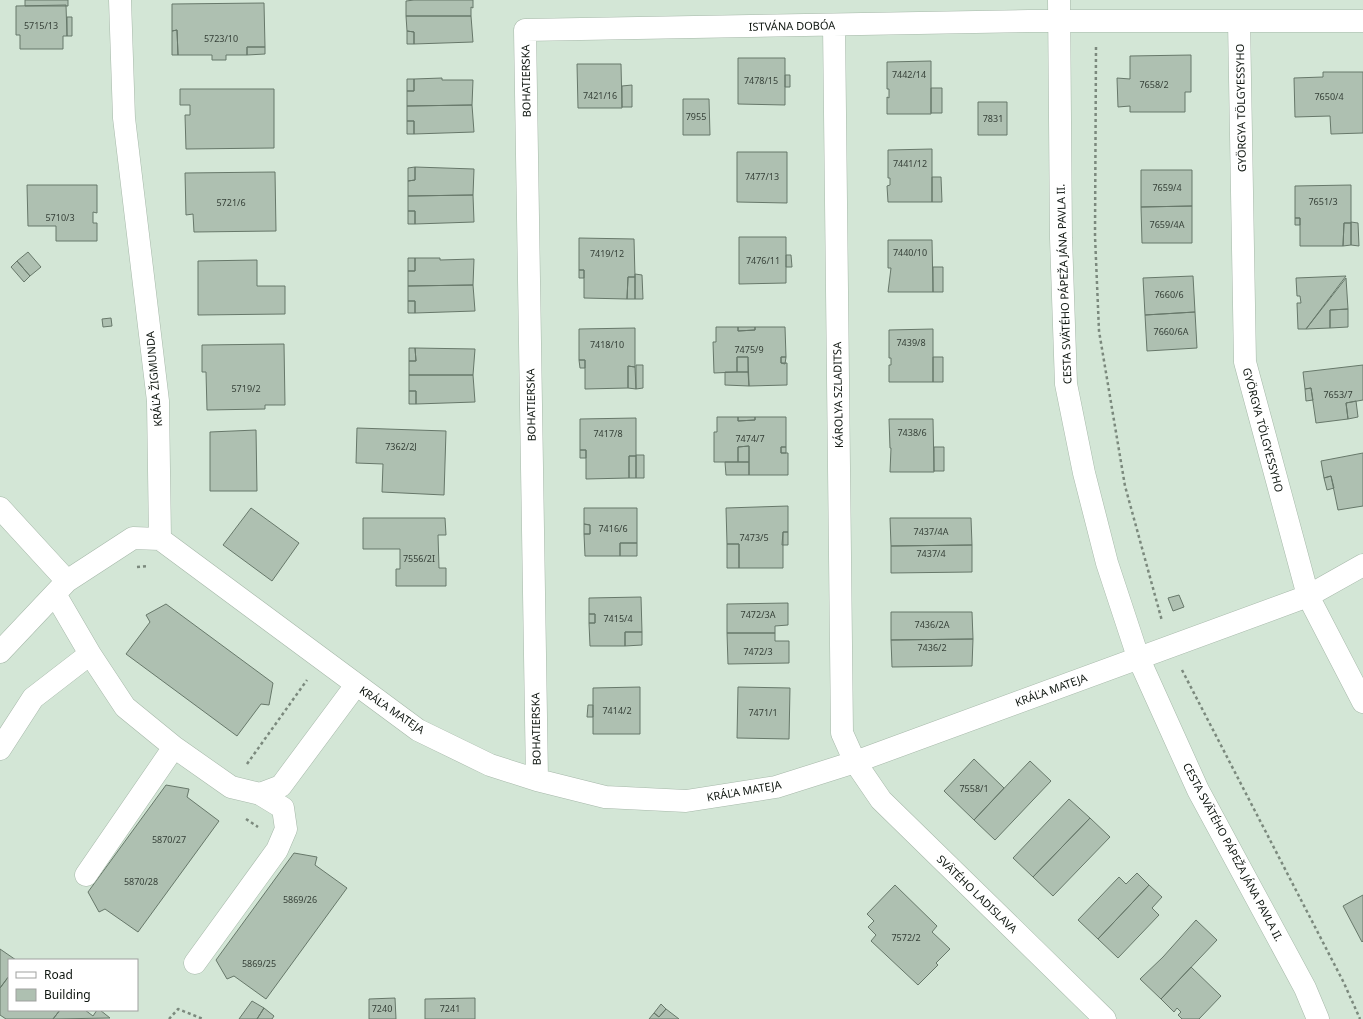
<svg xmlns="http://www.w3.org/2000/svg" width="1363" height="1019" viewBox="0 0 1363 1019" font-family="'Noto Sans',sans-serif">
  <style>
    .building { fill: #aec0b1; stroke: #67786a }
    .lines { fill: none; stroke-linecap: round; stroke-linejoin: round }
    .minor-casing { stroke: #a6b8a9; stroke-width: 23 }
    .path { stroke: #7b897d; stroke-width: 2.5; stroke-dasharray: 3 3; stroke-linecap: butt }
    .minor { stroke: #fff; stroke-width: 22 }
    .labels { text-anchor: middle; stroke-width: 3.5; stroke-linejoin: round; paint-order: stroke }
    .number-label { font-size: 9px; fill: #364038 }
    .street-label { font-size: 11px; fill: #0e150f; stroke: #fff }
  </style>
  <rect width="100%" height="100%" fill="#d3e6d6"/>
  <path class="building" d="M 25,0 L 68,0 L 68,6 L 25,6 Z
    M 414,0 L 473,0 L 473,8 L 471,7 L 471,16 L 406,16 L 406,1 Z
    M 264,3 L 265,47 L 247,47 L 247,55 L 226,55 L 226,60 L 212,60 L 212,55 L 178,55 L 177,30 L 172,31 L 172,4 Z
    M 66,5 L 67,36 L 63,36 L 63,49 L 20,49 L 20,35 L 16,35 L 16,6 Z
    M 406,16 L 471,16 L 473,42 L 414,44 L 414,32 L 407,31 Z
    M 67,17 L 72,17 L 72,36 L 67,36 Z
    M 177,30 L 178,55 L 172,55 L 172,31 Z
    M 407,31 L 414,32 L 414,44 L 407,44 Z
    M 247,47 L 265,47 L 265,54 L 247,55 Z
    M 1191,55 L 1191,92 L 1185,92 L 1185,112 L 1130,112 L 1130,106 L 1118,107 L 1117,78 L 1130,79 L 1130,56 Z
    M 738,58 L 785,58 L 785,105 L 738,104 Z
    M 931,61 L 931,114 L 887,114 L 887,97 L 889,98 L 889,89 L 887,89 L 887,62 Z
    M 577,64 L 621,64 L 622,108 L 578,108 Z
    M 1323,72 L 1363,72 L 1363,133 L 1331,134 L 1330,116 L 1295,117 L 1294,78 L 1323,77 Z
    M 785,75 L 790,75 L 790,87 L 785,87 Z
    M 442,78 L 442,80 L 473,80 L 472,105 L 407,106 L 407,91 L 414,91 L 414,79 Z
    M 407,79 L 414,79 L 414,91 L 407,91 Z
    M 632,85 L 632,107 L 622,107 L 622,86 Z
    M 931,88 L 942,88 L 942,113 L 931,113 Z
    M 180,89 L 274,89 L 274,148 L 186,149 L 185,115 L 190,115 L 190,105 L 180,105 Z
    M 683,99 L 709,99 L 710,135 L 683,135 Z
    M 978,102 L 1007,102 L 1007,135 L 978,135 Z
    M 472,105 L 474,132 L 414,134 L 414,121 L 407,121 L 407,106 Z
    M 407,121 L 414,121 L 414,134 L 407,134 Z
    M 932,149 L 932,202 L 888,202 L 887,186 L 890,185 L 890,178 L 888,178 L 888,150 Z
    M 737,152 L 787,152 L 787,203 L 737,202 Z
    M 415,167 L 415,180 L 408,181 L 408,168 Z
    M 415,167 L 474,169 L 473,195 L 408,196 L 408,181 L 415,180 Z
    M 1141,170 L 1192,170 L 1192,206 L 1141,207 Z
    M 275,172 L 276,231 L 194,232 L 193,214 L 186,215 L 185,173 Z
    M 932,177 L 941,177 L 942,202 L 932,202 Z
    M 27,185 L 97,185 L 97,213 L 93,212 L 93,223 L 97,223 L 97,241 L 56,241 L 56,226 L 28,226 Z
    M 1351,185 L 1351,223 L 1344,223 L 1343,246 L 1300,246 L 1300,218 L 1295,218 L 1295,186 Z
    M 473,195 L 474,222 L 415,224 L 415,211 L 408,211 L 408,196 Z
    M 1192,206 L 1192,243 L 1142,243 L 1141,207 Z
    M 408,211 L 415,211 L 415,224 L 408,224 Z
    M 1295,218 L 1300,218 L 1300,225 L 1295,225 Z
    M 1351,222 L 1358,223 L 1359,246 L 1351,245 Z
    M 1344,223 L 1351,223 L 1351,245 L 1343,246 Z
    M 739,237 L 786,237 L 786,283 L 739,284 Z
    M 579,238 L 634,239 L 635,277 L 628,277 L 627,299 L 584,298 L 584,270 L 579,270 Z
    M 888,240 L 932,240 L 933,292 L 888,292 L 891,268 L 888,268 Z
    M 28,252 L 41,267 L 30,276 L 17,261 Z
    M 786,255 L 791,255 L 792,267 L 786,267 Z
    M 408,258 L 415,258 L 415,271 L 408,271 Z
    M 415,258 L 440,258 L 440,260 L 474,259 L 473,285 L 408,286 L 408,271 L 415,271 Z
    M 257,260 L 257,286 L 285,286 L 285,314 L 198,315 L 198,261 Z
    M 17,261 L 30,276 L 24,282 L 11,267 Z
    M 933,267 L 943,267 L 943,292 L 933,292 Z
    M 579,270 L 584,270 L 584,278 L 579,278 Z
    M 635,274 L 642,275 L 643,299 L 635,299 Z
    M 1193,276 L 1195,312 L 1145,315 L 1143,278 Z
    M 1346,276 L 1306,329 L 1298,329 L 1297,303 L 1301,303 L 1300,296 L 1297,296 L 1296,278 Z
    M 628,277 L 635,277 L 635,299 L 627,299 Z
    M 1346,278 L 1348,309 L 1330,310 L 1330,328 L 1306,329 Z
    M 473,285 L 475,311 L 415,313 L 415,301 L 408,301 L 408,286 Z
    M 408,301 L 415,301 L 415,313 L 408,313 Z
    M 1348,309 L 1348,327 L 1330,328 L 1330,310 Z
    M 1195,312 L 1197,348 L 1147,351 L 1145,315 Z
    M 111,318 L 112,326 L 103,327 L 102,319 Z
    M 716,327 L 738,327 L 738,331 L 755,330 L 755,327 L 785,327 L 786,357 L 781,357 L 781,363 L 787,363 L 787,385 L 749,386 L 748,357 L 737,357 L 737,372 L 714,373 L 713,342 L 716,342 Z
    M 738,327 L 755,327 L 755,330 L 738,331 Z
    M 635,328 L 635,367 L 628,366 L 628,388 L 585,389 L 585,360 L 579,360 L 579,329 Z
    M 933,329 L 933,382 L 889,382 L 889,365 L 891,365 L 891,358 L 889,358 L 889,330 Z
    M 284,344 L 285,405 L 265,405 L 265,409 L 207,410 L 206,372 L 202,372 L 202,345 Z
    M 409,348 L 415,348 L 416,361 L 409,361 Z
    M 415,348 L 475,349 L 473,375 L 409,375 L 409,361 L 416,361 Z
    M 737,357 L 748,357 L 748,372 L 737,372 Z
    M 781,357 L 786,357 L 785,364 L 781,363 Z
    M 933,357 L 943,357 L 943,382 L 933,382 Z
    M 579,360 L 585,360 L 585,368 L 580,368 Z
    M 636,365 L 643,365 L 643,388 L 636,389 Z
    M 1363,365 L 1363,400 L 1346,403 L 1348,419 L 1316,423 L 1311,388 L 1305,389 L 1303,372 Z
    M 628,366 L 635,367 L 636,389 L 628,388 Z
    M 725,372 L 748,372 L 749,386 L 725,385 Z
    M 409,375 L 473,375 L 475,402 L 416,404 L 416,391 L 409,391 Z
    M 1311,388 L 1313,400 L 1306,401 L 1305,389 Z
    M 409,391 L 416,391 L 416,404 L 409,404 Z
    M 1356,401 L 1358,417 L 1348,419 L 1346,403 Z
    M 717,417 L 738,417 L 738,421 L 755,420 L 755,417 L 786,417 L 786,447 L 781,447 L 781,453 L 788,453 L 788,475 L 749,475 L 749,446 L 738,447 L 738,462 L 714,462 L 714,432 L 717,432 Z
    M 738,417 L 755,417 L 755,420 L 738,421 Z
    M 636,418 L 636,456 L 629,456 L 629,478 L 586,479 L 586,450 L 580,450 L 580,419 Z
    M 889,419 L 933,419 L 934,472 L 890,472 L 891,448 L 890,448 Z
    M 357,428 L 446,431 L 444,495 L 382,492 L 383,464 L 356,463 Z
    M 256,430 L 257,491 L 210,491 L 210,432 Z
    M 749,446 L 749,462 L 738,462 L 738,447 Z
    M 781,447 L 786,447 L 786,453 L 781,453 Z
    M 934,447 L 944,447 L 944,471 L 934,471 Z
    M 580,450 L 586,450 L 586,458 L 580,458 Z
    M 1363,453 L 1363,506 L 1338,510 L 1331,476 L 1324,478 L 1321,461 Z
    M 636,455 L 644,455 L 644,478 L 636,478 Z
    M 629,456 L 636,456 L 636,478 L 629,478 Z
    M 725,462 L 749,462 L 749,475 L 726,475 Z
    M 1331,476 L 1334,488 L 1327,490 L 1324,478 Z
    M 788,506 L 788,532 L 783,532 L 783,568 L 739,568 L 739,544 L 727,544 L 726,508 Z
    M 251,508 L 299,543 L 272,581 L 223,545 Z
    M 584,508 L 637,508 L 637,543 L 620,543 L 620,556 L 585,556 L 584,534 L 590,534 L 590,525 L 584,524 Z
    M 363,518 L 445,518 L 446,535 L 438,535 L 439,568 L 446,568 L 446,586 L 396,586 L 396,569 L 400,569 L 400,549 L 363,549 Z
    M 890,518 L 971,518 L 972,545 L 891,546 Z
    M 584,524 L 590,525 L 590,534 L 584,534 Z
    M 783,532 L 788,532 L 788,545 L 782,545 Z
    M 620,543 L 637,543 L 637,556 L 620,556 Z
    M 727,544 L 739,544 L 739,568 L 727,568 Z
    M 972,545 L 972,572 L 891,573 L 891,546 Z
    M 1179,595 L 1184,607 L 1173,611 L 1168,598 Z
    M 641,597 L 642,632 L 625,632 L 625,646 L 590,646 L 589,623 L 595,623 L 595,614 L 589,614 L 589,598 Z
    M 788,603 L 788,625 L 775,626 L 775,633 L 727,633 L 727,604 Z
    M 166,604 L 273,683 L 269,705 L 261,704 L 237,736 L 126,654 L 150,622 L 146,615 Z
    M 891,612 L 972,612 L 973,639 L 891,640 Z
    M 589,614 L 595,614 L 595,623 L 589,623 Z
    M 625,632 L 642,632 L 642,645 L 625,646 Z
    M 727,633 L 775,633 L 775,641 L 789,641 L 789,663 L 728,664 Z
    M 973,639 L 972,666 L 892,667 L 891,640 Z
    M 640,687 L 640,734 L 593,734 L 593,688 Z
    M 738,687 L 790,688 L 789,739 L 737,738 Z
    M 588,705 L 593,705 L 593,717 L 587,717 Z
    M 974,759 L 1004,788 L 974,820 L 944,791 Z
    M 1030,761 L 1051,781 L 995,840 L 974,820 Z
    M 166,785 L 189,789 L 187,797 L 219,821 L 138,932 L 105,909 L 99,912 L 88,892 Z
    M 1069,799 L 1090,818 L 1033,877 L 1013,858 Z
    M 1090,818 L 1110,837 L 1053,896 L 1033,877 Z
    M 294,853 L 317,857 L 315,865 L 347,888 L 266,999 L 234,976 L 227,979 L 216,960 Z
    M 1137,873 L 1149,885 L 1098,939 L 1078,920 L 1119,877 L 1126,884 Z
    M 895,885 L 937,926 L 932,932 L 950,949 L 936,963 L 938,965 L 918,985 L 871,941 L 876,935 L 868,927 L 874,921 L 867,914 Z
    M 1149,885 L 1162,897 L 1152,908 L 1159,915 L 1118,958 L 1098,939 Z
    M 1363,895 L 1363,941 L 1362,942 L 1343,906 Z
    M 1196,920 L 1217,940 L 1161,999 L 1140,979 L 1163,957 Z
    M 0,949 L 16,960 L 9,960 L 9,976 L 0,988 Z
    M 1191,967 L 1221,996 L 1199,1019 L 1182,1019 L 1178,1015 L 1181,1012 L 1177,1008 L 1174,1012 L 1161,999 Z
    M 9,976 L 9,1010 L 60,1010 L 53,1019 L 6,1019 L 0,1015 L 0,988 Z
    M 395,998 L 396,1019 L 369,1019 L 369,999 Z
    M 475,998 L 475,1019 L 425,1019 L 425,999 Z
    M 252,1001 L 264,1008 L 257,1019 L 239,1019 Z
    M 661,1004 L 666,1009 L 659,1017 L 654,1013 Z
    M 264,1008 L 274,1016 L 272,1019 L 257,1019 Z
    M 666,1009 L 679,1019 L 649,1019 L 654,1013 L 659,1017 Z
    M 60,1010 L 85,1010 L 93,1016 L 97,1010 L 100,1010 L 110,1018 L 53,1019 Z"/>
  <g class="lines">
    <g class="minor-casing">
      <path id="minor" d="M 120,0 L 124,118 L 158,401 L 160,539
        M 1059,0 L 1061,238 L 1066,384 L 1084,473 L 1107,563 L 1138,657 L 1198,790 L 1305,988 L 1318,1019
        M 1239,21 L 1245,362 L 1308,596 L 1363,702
        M 834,25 L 842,733 L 855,762 L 881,800 L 1105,1019
        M 0,508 L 67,581
        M 160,539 L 418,730 L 490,765 L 537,780 L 605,797 L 686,801 L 776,787 L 855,762 L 1308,596 L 1363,565
        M 0,652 L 67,581 L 133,538 L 160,539
        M 174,747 L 231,787 L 260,794 L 281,786 L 356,685
        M 0,749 L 33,698 L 90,654 L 55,594
        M 537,780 L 525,30 L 1029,21 L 1363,21
        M 86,875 L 174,747 L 125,707 L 90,654
        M 195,963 L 277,850 L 286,829 L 283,808 L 260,794"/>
    </g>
    <path class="path" d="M 1096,47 L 1095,236 L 1099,331 L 1125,486 L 1162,621
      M 137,567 L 148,566
      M 1182,670 L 1344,983 L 1360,1019
      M 247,764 L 307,680
      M 246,819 L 258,827
      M 169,1019 L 178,1009 L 203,1019"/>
    <use href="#minor" class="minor"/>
  </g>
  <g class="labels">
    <g class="number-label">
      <text x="41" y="29">5715/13</text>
      <text x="221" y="42">5723/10</text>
      <text x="909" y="78">7442/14</text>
      <text x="761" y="84">7478/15</text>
      <text x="1154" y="88">7658/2</text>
      <text x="600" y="99">7421/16</text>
      <text x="1329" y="100">7650/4</text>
      <text x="696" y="120">7955</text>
      <text x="993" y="122">7831</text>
      <text x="910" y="167">7441/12</text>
      <text x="762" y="180">7477/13</text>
      <text x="1167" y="191">7659/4</text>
      <text x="1323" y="205">7651/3</text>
      <text x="231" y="206">5721/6</text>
      <text x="60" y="221">5710/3</text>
      <text x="1167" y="228">7659/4A</text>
      <text x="910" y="256">7440/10</text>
      <text x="607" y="257">7419/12</text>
      <text x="763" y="264">7476/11</text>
      <text x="1169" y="298">7660/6</text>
      <text x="1171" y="335">7660/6A</text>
      <text x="911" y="346">7439/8</text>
      <text x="607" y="348">7418/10</text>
      <text x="749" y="353">7475/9</text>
      <text x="246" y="392">5719/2</text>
      <text x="1338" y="398">7653/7</text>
      <text x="912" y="436">7438/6</text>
      <text x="608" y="437">7417/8</text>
      <text x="750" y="442">7474/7</text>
      <text x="401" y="450">7362/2J</text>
      <text x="613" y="532">7416/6</text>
      <text x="931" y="535">7437/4A</text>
      <text x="754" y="541">7473/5</text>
      <text x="931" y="557">7437/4</text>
      <text x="419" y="562">7556/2I</text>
      <text x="758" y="618">7472/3A</text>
      <text x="618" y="622">7415/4</text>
      <text x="932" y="628">7436/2A</text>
      <text x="932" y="651">7436/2</text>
      <text x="758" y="655">7472/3</text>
      <text x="617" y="714">7414/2</text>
      <text x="763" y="716">7471/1</text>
      <text x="974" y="792">7558/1</text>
      <text x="169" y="843">5870/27</text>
      <text x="141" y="885">5870/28</text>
      <text x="300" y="903">5869/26</text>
      <text x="906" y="941">7572/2</text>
      <text x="259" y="967">5869/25</text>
      <text x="382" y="1012">7240</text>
      <text x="450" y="1012">7241</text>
    </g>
    <g class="street-label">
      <text transform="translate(792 26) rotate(-1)" y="4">ISTVÁNA DOBÓA</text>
      <text transform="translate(526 81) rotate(-91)" y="4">BOHATIERSKA</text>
      <text transform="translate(1241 108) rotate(-91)" y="4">GYÖRGYA TÖLGYESSYHO</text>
      <text transform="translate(1064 284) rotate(-92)" y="4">CESTA SVÄTÉHO PÁPEŽA JÁNA PAVLA II.</text>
      <text transform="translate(154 379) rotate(-95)" y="4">KRÁĽA ŽIGMUNDA</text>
      <text transform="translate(838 395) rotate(-91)" y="4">KÁROLYA SZLADITSA</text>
      <text transform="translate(531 405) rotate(-91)" y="4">BOHATIERSKA</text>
      <text transform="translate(1263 430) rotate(75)" y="4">GYÖRGYA TÖLGYESSYHO</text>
      <text transform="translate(1051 690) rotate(-20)" y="4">KRÁĽA MATEJA</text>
      <text transform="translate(392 710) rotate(34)" y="4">KRÁĽA MATEJA</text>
      <text transform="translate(536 729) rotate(-91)" y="4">BOHATIERSKA</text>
      <text transform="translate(744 791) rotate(-10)" y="4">KRÁĽA MATEJA</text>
      <text transform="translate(1233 852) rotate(62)" y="4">CESTA SVÄTÉHO PÁPEŽA JÁNA PAVLA II.</text>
      <text transform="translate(977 894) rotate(44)" y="4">SVÄTÉHO LADISLAVA</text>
    </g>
  </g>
  <rect x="8" y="959" width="130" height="52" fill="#ffffff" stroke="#9fa19f"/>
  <rect x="16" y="972" width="20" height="6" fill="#ffffff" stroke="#9fa19f"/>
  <text x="44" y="979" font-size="12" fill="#0e150f">Road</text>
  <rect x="16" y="989" width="20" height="12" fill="#aec0b1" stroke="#9fa19f"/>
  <text x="44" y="999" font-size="12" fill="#0e150f">Building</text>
</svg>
